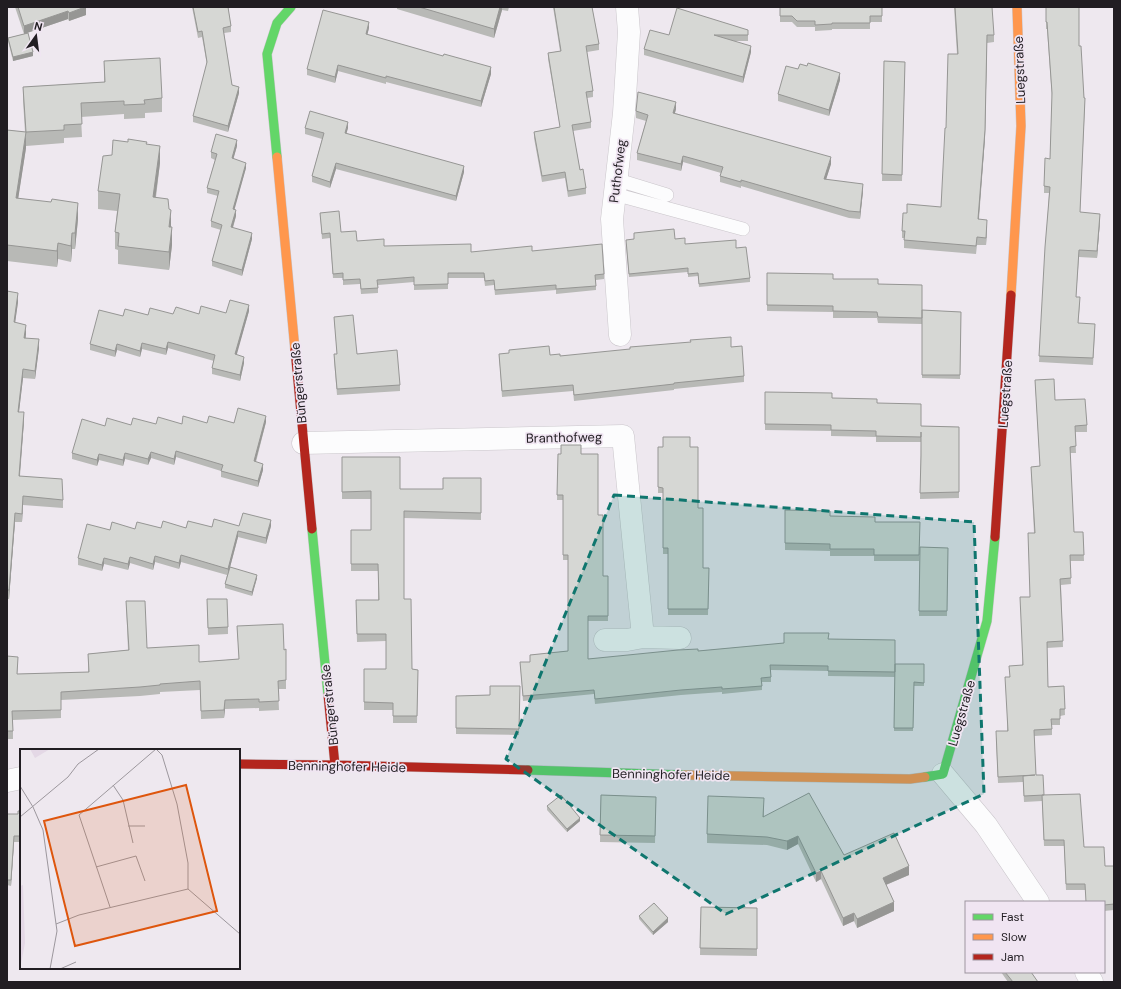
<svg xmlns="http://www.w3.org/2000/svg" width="1121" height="989" viewBox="0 0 1121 989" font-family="'DM Sans',sans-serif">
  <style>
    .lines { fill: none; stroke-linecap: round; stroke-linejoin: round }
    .lane-casing { stroke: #cac6cb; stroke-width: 14 }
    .street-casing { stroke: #cac6cb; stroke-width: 23 }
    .fast-casing { stroke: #cac6cb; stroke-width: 10 }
    .slow-casing { stroke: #cac6cb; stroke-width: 10 }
    .jam-casing { stroke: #cac6cb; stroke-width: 10 }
    .lane { stroke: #fcfcfd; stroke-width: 13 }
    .street { stroke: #fcfcfd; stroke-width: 22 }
    .fast { stroke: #63d668; stroke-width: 9 }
    .slow { stroke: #ff974d; stroke-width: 9 }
    .jam { stroke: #b3261e; stroke-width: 9 }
    .wall { fill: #b8b9b6 }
    .shaded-wall { fill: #969694 }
    .building { fill: #d6d7d4; stroke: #969694 }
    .marked { fill: #0f766e; fill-opacity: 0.2; stroke: #0f766e; stroke-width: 3; stroke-dasharray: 8 5; stroke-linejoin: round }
    .labels { text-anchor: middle; stroke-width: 3.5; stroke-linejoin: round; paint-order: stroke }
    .street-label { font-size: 13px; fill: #211d22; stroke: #f0e5f2 }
    .inset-road { fill: none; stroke: #9c979d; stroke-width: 1 }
    .view { fill: #de560d; fill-opacity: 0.15; stroke: #de560d; stroke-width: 2 }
    .inset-edge { fill: none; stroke: #211d22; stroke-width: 2 }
  </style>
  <rect width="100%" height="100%" fill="#eee8ef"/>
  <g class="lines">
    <g class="lane-casing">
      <path id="lane" d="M 615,179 L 667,195
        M 614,194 L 743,229"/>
    </g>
    <g class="street-casing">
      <path id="street" d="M 620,335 L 612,219 L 624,113 L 629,32 L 627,7
        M 303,443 L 623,436 L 643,637
        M 605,640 L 627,640 L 643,637 L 680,638
        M 943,774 L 986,825 L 1038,902
        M 7,781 L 21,778
        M 1086,972 L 1092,982"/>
    </g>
    <g class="fast-casing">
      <path id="fast" d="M 277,157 L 267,54 L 277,23 L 291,7
        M 312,529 L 328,695
        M 528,770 L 684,775
        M 925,777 L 943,774 L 987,621 L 995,537"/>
    </g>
    <g class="slow-casing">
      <path id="slow" d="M 277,157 L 295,350
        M 1011,295 L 1021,126 L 1017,7
        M 684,775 L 910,779 L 925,777"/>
    </g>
    <g class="jam-casing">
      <path id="jam" d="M 295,350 L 312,529
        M 995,537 L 1011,295
        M 328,695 L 335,765
        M 239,764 L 335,765 L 528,770"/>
    </g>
    <use href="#lane" class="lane"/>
    <use href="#street" class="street"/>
    <use href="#fast" class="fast"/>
    <use href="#slow" class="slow"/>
    <use href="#jam" class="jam"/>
  </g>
  <path class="wall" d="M 15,7 L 86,7 L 86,15 L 69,21 L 68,19 L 27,33 L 33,56 L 13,61 L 8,41 L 8,38 L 24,34 Z
    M 192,7 L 228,7 L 231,26 L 231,32 L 224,33 L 232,85 L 239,93 L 228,132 L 193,122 L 193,116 L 207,65 L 202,37 L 198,38 Z
    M 397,7 L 509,7 L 508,11 L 502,10 L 494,38 L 397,9 Z
    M 553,7 L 592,7 L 599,44 L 599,50 L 587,52 L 593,91 L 593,97 L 587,98 L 591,122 L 591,128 L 573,131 L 580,170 L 586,188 L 586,194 L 568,197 L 565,178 L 542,182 L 534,138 L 534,132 L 560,127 L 548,59 L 548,53 L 560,51 Z
    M 780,7 L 882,7 L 882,22 L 870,22 L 870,29 L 832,29 L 832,30 L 815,31 L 815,27 L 797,27 L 792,22 L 780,22 Z
    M 954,7 L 994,35 L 994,42 L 987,43 L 985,138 L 979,219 L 987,227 L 986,245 L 977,245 L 976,254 L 904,248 L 904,238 L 902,238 L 902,231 L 907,213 L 941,207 L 957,54 Z
    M 1046,7 L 1079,46 L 1085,105 L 1080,212 L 1100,221 L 1097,258 L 1079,257 L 1076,297 L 1080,304 L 1078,324 L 1095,331 L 1093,365 L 1039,362 L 1049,193 L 1044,193 L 1044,186 L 1050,159 L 1052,98 L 1047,29 L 1046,29 Z
    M 369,28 L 367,35 L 491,74 L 481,107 L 386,82 L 386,84 L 338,71 L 335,83 L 307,75 L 307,69 Z
    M 748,30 L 748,41 L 734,41 L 751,52 L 743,83 L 644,55 L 644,49 L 669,35 Z
    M 104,61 L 162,98 L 162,112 L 145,113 L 145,118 L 124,119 L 124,114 L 81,117 L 82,137 L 64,138 L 64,143 L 26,146 L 26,142 L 26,148 L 18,198 L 78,219 L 75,249 L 72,249 L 71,262 L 58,259 L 57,267 L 7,261 L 7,130 L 25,132 L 23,100 L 23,87 L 104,82 Z
    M 884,61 L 905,62 L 902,181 L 882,181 Z
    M 798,69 L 840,80 L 829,116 L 778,101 L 778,94 Z
    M 676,109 L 675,113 L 831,164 L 826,179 L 863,191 L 860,219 L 849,218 L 741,186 L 741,188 L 720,182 L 720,176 L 721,173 L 683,162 L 681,171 L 637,160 L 637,153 L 646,121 L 636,118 L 636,111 Z
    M 305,128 L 348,128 L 346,133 L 464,172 L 456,201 L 336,169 L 330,188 L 312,182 L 312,176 L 322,139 L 305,134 Z
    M 147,144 L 160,163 L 156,197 L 169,209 L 171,227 L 172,245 L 169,270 L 118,264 L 118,250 L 115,249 L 115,232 L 117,211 L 98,209 L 98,191 Z
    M 237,146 L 233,159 L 246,168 L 234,209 L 236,216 L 233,228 L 252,239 L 242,276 L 212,266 L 212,261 L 221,230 L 211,227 L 211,221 L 218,196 L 207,193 L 207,188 L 215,160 L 211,158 L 211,152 Z
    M 320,213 L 341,232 L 357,241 L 384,246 L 471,252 L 532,251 L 604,274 L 604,279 L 596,280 L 596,290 L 556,294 L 556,290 L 495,295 L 494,285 L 485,286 L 484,278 L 448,278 L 448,289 L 414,290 L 414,282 L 378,285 L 378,293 L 361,294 L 360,284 L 343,285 L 343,278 L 333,278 L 330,238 L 322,239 Z
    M 634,233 L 675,239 L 685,244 L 736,248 L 750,278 L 750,282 L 699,287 L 698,276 L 688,277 L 688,272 L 629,277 L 626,244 L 634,239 Z
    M 767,273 L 833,279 L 878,284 L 922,285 L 922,324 L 878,323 L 877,318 L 833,318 L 833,312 L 767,311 Z
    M 7,291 L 18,302 L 15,322 L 26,334 L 26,338 L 39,348 L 35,379 L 23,378 L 19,412 L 24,421 L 20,476 L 63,500 L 63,508 L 23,505 L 22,522 L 15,522 L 9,599 L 7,599 Z
    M 922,310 L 961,312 L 960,379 L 922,378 Z
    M 249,311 L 236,355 L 244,363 L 240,381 L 212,374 L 212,368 L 214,361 L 168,348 L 166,355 L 142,349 L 140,357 L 117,350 L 115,357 L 90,350 L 90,344 L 123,316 L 226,313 Z
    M 334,317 L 357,354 L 400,385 L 400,391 L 337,395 L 334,360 L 334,354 L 337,354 Z
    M 731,347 L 744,376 L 744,382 L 674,389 L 674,390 L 574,401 L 573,391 L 502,397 L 499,354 L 509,354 L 509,350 L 550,355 L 560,356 Z
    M 1035,380 L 1055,400 L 1087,425 L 1087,432 L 1075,432 L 1076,453 L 1070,453 L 1074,532 L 1083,532 L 1084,561 L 1070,561 L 1071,584 L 1061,585 L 1063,647 L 1047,648 L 1048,687 L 1064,686 L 1065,715 L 1060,716 L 1060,725 L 1052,725 L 1052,735 L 1034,736 L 1036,775 L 1044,795 L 1084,847 L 1105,866 L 1114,866 L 1114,910 L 1104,911 L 1104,902 L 1085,890 L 1066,890 L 1064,846 L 1044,846 L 1042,801 L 1024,802 L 1023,782 L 998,783 L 996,738 L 1007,731 L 1009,677 L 1022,665 L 1030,597 L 1034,533 L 1031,467 L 1040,466 Z
    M 765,392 L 832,398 L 877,403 L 921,426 L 959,427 L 959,498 L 920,499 L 921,442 L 876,442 L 876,437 L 831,436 L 831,431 L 765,430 Z
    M 266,422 L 256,462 L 263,470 L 258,487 L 221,477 L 221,471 L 176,457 L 174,465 L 151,458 L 148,465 L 125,459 L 123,466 L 99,460 L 97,466 L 72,459 L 72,453 L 105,426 Z
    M 658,447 L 690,447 L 698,508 L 703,568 L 709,568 L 708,615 L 668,615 L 668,554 L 663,554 L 663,493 L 658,493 Z
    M 558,454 L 581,454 L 598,515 L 603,576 L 608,576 L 608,621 L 588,621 L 588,659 L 698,651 L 829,639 L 895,640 L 895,677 L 828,676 L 828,671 L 771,670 L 771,682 L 762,682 L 762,690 L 722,694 L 722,692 L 681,695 L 595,704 L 594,694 L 523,701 L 520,662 L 530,662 L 530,655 L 568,651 L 568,560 L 563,560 L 563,500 L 557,500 Z
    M 342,457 L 400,489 L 443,489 L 481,478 L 481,520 L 404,518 L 404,599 L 412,669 L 418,670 L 417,723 L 393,723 L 393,710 L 364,710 L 364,669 L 386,669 L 386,641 L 357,642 L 356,600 L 378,600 L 378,571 L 351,571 L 351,530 L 371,530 L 371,499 L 342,499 Z
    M 785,510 L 875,522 L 920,522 L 919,561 L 874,561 L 874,556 L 830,556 L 830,551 L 785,550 Z
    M 239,526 L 271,526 L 266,544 L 238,537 L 230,567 L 257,578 L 252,596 L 225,588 L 225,584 L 227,575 L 181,562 L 179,569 L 155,562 L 153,570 L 130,563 L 128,570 L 104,564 L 102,571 L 78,565 L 78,558 L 110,530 L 135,529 Z
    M 920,547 L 948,548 L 947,616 L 919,616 Z
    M 207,599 L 228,627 L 228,634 L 208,635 Z
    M 126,601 L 147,648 L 199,662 L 239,659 L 237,626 L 284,650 L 286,649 L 286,689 L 278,689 L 279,710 L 259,711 L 259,708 L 225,709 L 224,718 L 201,719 L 200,690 L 160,692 L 160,694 L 140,696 L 61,700 L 61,718 L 13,720 L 13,739 L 7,739 L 7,656 L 18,666 L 17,674 L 88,672 L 88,654 L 128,650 Z
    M 895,664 L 924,664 L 924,686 L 914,686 L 913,731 L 894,731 Z
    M 520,686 L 519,735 L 456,734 L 456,696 L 490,695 Z
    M 601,795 L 656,797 L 655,843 L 600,842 Z
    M 547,806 L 580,821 L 567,832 L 547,810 Z
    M 764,806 L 764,817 L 844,855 L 909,875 L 886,885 L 894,911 L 857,928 L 854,921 L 843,926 L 821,879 L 816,882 L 798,844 L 787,850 L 767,845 L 707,843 L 707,834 Z
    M 21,811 L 21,842 L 14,842 L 11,886 L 7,885 L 7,814 L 18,814 Z
    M 701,907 L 757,908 L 757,956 L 700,955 Z
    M 639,916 L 668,922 L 653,935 L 639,919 Z
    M 1001,972 L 1031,972 L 1038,982 L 1008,982 Z"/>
  <path class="shaded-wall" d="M 86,7 L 86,15 L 69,21 L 69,13 Z
    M 500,7 L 502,7 L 502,10 L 494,38 L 494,29 Z
    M 68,11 L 68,19 L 24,34 L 24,26 Z
    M 369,22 L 369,28 L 366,40 L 366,34 Z
    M 987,43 L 985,138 L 978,227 L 978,219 Z
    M 751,46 L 751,52 L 743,83 L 743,77 Z
    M 33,52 L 33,56 L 13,61 L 13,57 Z
    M 338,65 L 338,71 L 335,83 L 335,77 Z
    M 491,67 L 491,74 L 481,107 L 481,101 Z
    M 840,73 L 840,80 L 829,116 L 829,110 Z
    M 239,87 L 239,93 L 228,132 L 228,126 Z
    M 676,102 L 676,109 L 673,119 L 673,113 Z
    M 348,122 L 348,128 L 345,139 L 345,133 Z
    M 26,132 L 26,148 L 16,213 L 16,198 Z
    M 237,140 L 237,146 L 232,164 L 232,158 Z
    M 160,146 L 160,163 L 153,215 L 153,197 Z
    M 683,156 L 683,162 L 681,171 L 681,164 Z
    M 831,157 L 831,164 L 824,186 L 824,179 Z
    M 246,163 L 246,168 L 233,215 L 233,209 Z
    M 336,163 L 336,169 L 330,188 L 330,182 Z
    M 464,166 L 464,172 L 456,201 L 456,196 Z
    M 863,184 L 863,191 L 860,219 L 860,212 Z
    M 78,203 L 78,219 L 75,249 L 75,233 Z
    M 171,210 L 171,227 L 169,227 Z
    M 236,210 L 236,216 L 231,233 L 231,227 Z
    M 1100,214 L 1100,221 L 1097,258 L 1097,251 Z
    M 987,220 L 987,227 L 986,245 L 986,238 Z
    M 172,227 L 172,245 L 169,270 L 169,252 Z
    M 72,233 L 72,249 L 71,262 L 71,246 Z
    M 252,233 L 252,239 L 242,276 L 242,270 Z
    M 58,243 L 58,259 L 57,267 L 57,251 Z
    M 18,293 L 18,302 L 14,331 L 14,322 Z
    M 249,305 L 249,311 L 235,361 L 235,354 Z
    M 26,325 L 26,334 L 24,346 L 24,338 Z
    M 39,339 L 39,348 L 35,379 L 35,371 Z
    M 168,342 L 168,348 L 166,355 L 166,349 Z
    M 142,343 L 142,349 L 140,357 L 140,351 Z
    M 117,344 L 117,350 L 115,357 L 115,351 Z
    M 244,357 L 244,363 L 240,381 L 240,375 Z
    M 23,369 L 23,378 L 18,420 L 18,412 Z
    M 24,412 L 24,421 L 19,484 L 19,476 Z
    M 266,416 L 266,422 L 254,467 L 254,461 Z
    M 176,451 L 176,457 L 174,465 L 174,459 Z
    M 151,452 L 151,458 L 148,465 L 148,459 Z
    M 125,453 L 125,459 L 123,466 L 123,460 Z
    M 99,454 L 99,460 L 97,466 L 97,460 Z
    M 263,464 L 263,470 L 258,487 L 258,481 Z
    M 23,496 L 23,505 L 22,522 L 22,514 Z
    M 15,513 L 15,522 L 9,599 L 9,590 Z
    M 271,520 L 271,526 L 266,544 L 266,538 Z
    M 238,531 L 238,537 L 228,575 L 228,569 Z
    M 181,555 L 181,562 L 179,569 L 179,563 Z
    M 155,556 L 155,562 L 153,570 L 153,564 Z
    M 130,557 L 130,563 L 128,570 L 128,564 Z
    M 104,558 L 104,564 L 102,571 L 102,565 Z
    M 257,575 L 257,578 L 252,596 L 252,592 Z
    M 225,700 L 225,709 L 224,718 L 224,710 Z
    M 580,818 L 580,821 L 567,832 L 567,829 Z
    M 14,836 L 14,842 L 11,886 L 11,880 Z
    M 798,836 L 798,844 L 787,850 L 787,841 Z
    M 909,866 L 909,875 L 883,886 L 883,878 Z
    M 821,871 L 821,879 L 816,882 L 816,873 Z
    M 894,902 L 894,911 L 857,928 L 857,919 Z
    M 854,913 L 854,921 L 843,926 L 843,918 Z
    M 668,918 L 668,922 L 653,935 L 653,932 Z"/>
  <path class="building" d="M 18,7 L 85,7 L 69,13 L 68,11 L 24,26 Z
    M 193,7 L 228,7 L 231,26 L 223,28 L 232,85 L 239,87 L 228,126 L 193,116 L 207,62 L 202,31 L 198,32 Z
    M 419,7 L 500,7 L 494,29 Z
    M 554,7 L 592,7 L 599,44 L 586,46 L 593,91 L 586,92 L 591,122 L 572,125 L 580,170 L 583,169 L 586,188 L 568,191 L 565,172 L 542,176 L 534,132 L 560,127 L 548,53 L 561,51 Z
    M 780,7 L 882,7 L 882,16 L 870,16 L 870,23 L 832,23 L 832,24 L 815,25 L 815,21 L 797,21 L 792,16 L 780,16 Z
    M 955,7 L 992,7 L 994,35 L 987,35 L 985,130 L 978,219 L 987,220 L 986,238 L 977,237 L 976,246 L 904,240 L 905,231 L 902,231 L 903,213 L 907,213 L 907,204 L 941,207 L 945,128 L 946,128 L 948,54 L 958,54 Z
    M 1046,7 L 1079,7 L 1079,46 L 1081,46 L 1084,98 L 1085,98 L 1080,212 L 1100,214 L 1097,251 L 1079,250 L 1076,297 L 1080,297 L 1078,323 L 1095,324 L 1093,358 L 1039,356 L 1045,247 L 1050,187 L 1044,186 L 1045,158 L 1050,159 L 1052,93 L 1047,22 L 1046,22 Z
    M 677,8 L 748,30 L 748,35 L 714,35 L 751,46 L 743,77 L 644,49 L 650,30 L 669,35 Z
    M 323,10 L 369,22 L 366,34 L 443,56 L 444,54 L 491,67 L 481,101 L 386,76 L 386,78 L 338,65 L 335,77 L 307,69 Z
    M 28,33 L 33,52 L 13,57 L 8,38 Z
    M 160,58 L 162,98 L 144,100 L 145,104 L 124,105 L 124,101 L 81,103 L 82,124 L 64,125 L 64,130 L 26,132 L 23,87 L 105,82 L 104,61 Z
    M 884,61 L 905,62 L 902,175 L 882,174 Z
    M 808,63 L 840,73 L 829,110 L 778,94 L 786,66 L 798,69 L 800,64 L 807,66 Z
    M 638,92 L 676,102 L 673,113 L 831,157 L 824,179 L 863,184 L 860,212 L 849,211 L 741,180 L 741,182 L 720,176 L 723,167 L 683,156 L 681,164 L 637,153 L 648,115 L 636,111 Z
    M 310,111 L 348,122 L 345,133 L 464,166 L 456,196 L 336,163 L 330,182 L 312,176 L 324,133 L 305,128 Z
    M 7,130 L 26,132 L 16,198 L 51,202 L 52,199 L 78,203 L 75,233 L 72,233 L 71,246 L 58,243 L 57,251 L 7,245 Z
    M 216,134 L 237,140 L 232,158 L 246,163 L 233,209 L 236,210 L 231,227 L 252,233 L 242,270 L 212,261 L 222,225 L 211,221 L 219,191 L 207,188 L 217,154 L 211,152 Z
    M 128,139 L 147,142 L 146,144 L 160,146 L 153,197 L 168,199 L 169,209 L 171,210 L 169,227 L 172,227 L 169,252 L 118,246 L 119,233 L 115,232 L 120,194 L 98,191 L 103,156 L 112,155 L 113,140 L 128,142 Z
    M 339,211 L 341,232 L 356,231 L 357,241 L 384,239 L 384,246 L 471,244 L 471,252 L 532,246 L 532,251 L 602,244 L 604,274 L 595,275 L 596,286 L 556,289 L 556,285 L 495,290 L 494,280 L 485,281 L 484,273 L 448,273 L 448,284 L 414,285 L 414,277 L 377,280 L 378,288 L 361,289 L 360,279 L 343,280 L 343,273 L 333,274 L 330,233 L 322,234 L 320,213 Z
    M 674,229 L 675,239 L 685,238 L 685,244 L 736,240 L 736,248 L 746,247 L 750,278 L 699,284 L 698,273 L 688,274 L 688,268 L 629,274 L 626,240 L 634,239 L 634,233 Z
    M 767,273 L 833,274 L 833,279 L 878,279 L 878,284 L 922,285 L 922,318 L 878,317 L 877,312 L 833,311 L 833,306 L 767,305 Z
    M 7,291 L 18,293 L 14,322 L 26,325 L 24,338 L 39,339 L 35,371 L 23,369 L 18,412 L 24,412 L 19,476 L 62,479 L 63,500 L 23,496 L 22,514 L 15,513 L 9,590 L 7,590 Z
    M 230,300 L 249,305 L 235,354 L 244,357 L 240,375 L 212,368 L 215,355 L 168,342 L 166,349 L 142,343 L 140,351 L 117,344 L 115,351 L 90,344 L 99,310 L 123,316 L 125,309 L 148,315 L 150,308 L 173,314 L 176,307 L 199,314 L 201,306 L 226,313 Z
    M 922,310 L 961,312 L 960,375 L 922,375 Z
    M 353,315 L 357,354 L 397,350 L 400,385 L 337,389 L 334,354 L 337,354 L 334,317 Z
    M 731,337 L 731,347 L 742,346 L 744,376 L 674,383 L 674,384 L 574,395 L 573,385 L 502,391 L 499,354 L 509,353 L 509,350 L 549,346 L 550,355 L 560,354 L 560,356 L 630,349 L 630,347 L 691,342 L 690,340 Z
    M 1054,379 L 1055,400 L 1085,399 L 1087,425 L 1075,426 L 1076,446 L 1070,447 L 1074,532 L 1083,532 L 1084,555 L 1070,555 L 1071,578 L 1060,579 L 1063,641 L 1047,642 L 1048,687 L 1064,686 L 1065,709 L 1060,709 L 1060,719 L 1051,719 L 1052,729 L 1034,730 L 1036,775 L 1043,775 L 1044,795 L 1024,796 L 1023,776 L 1035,775 L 998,777 L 996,731 L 1008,731 L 1005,677 L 1010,677 L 1009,666 L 1023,665 L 1020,597 L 1030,597 L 1028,533 L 1035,533 L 1031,467 L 1040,466 L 1035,380 Z
    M 765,392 L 832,393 L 832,398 L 877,399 L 877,403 L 921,404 L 921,426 L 959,427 L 959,492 L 920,493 L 921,456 L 921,432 L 921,437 L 876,436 L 876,431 L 831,430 L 831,425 L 765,424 Z
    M 238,408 L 266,416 L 254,461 L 263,464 L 258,481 L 221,471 L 223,465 L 176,451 L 174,459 L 151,452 L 148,459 L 125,453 L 123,460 L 99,454 L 97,460 L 72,453 L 82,419 L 105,426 L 107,418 L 131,425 L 133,418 L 156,424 L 158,417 L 182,424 L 183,416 L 207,423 L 209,416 L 234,423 Z
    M 663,437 L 690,437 L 690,447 L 698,447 L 698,508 L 703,508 L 703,568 L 709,568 L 708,609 L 668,609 L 668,548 L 663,548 L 663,488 L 658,487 L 658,447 L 663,447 Z
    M 561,445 L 581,445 L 581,454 L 598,454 L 598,515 L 603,515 L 603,576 L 608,576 L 608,616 L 588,616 L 588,659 L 678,650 L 698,649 L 698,651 L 784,643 L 784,633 L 829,633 L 828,639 L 895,640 L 895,672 L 828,671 L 828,666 L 770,665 L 771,677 L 761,678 L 762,686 L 722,689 L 722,687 L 681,690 L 595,699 L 594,690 L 523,696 L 520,662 L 530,662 L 530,655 L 568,651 L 568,555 L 563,555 L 563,495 L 557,495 L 558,454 L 561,454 Z
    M 342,457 L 400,457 L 400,489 L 443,489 L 443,478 L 481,478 L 481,513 L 404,511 L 404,599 L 411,599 L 412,669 L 418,670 L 417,716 L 393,716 L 393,703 L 364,702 L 364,669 L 386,669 L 386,634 L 357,634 L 356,600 L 379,600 L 378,564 L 351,564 L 351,530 L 371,530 L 371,491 L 342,492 Z
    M 785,510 L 830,511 L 830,516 L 875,517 L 875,522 L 920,522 L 919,555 L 874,555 L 874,549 L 830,549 L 830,544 L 785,543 Z
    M 243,513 L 271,520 L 266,538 L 238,531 L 228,569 L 181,555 L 179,563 L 155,556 L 153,564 L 130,557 L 128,564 L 104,558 L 102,565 L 78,558 L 87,524 L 110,530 L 112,522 L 135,529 L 137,522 L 161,528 L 163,521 L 186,528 L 188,521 L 212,527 L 214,519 L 239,526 Z
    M 920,547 L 948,548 L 947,611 L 919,611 Z
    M 230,567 L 257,575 L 252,592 L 225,584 Z
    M 207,599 L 227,599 L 228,627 L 208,628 Z
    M 126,601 L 145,601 L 147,648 L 199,645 L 199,662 L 239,659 L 237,626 L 283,624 L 284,650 L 286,649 L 286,680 L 278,681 L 279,701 L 259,702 L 259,699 L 225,700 L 224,710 L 201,711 L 200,681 L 160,684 L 160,685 L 140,687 L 61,692 L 61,710 L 12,711 L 13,731 L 7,731 L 7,656 L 18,657 L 17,674 L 89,672 L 88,654 L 129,650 Z
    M 895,664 L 924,664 L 924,683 L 914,682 L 913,728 L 894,728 Z
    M 490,686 L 520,686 L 519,729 L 456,728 L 456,696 L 490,695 Z
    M 809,793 L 844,855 L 894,833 L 909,866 L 883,878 L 894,902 L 857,919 L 854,913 L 843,918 L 821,871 L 816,873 L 798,836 L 787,841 L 767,837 L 707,834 L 708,796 L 764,798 L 763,817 Z
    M 1080,794 L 1084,847 L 1104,847 L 1105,866 L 1114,866 L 1114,904 L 1104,905 L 1104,902 L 1086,902 L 1085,884 L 1066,884 L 1064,840 L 1044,840 L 1042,795 Z
    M 561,795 L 580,818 L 567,829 L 547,806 Z
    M 601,795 L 656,797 L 655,836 L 600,835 Z
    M 18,811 L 21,811 L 21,836 L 14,836 L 11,880 L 7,880 L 7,814 L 18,814 Z
    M 654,903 L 668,918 L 653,932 L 639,916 Z
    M 701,907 L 757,908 L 757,949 L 700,948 Z
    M 1005,972 L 1031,972 L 1038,982 L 1013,982 Z"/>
  <path class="marked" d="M 614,495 L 974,522 L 984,794 L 726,914 L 506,759 Z"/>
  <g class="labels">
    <g class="street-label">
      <text transform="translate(1019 70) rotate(-92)" y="5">Luegstraße</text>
      <text transform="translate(617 171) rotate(-83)" y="5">Puthofweg</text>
      <text transform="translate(298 383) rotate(-95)" y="5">Büngerstraße</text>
      <text transform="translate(1005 394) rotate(-86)" y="5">Luegstraße</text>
      <text transform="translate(564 437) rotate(-1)" y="5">Branthofweg</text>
      <text transform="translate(329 705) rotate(-96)" y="5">Büngerstraße</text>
      <text transform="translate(961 713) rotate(-74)" y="5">Luegstraße</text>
      <text transform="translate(347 766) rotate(1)" y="5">Benninghofer Heide</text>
      <text transform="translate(671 774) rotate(1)" y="5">Benninghofer Heide</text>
    </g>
  </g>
  <g transform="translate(20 749)">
    <rect width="220" height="220" fill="#eee8ef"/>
    <path d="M 10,0 L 30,0 L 15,9 ZM 3,136 L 5,194 L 0,220 L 0,137 Z" fill="#e4d8e6"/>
    <path class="inset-road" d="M 136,0 L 142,6 L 157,55 L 168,114 L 168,140M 93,36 L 103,51 L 113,94M 0,37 L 13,58 L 23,81 L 37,182 L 30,220M 0,68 L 48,28 L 58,15 L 79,0M 108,77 L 125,77M 76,118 L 116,107 L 125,132M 168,140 L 220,185M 90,158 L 59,66 L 136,0M 36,175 L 59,166 L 168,140M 40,220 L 56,213"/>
    <path class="view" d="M 166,36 L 197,162 L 55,197 L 24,72 Z"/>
    <rect width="220" height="220" class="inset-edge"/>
  </g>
  <rect width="1121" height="989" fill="none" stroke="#211d22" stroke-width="16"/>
  <rect x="965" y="901" width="140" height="72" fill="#f0e5f2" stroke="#9d959f"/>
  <rect x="973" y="914" width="20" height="6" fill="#63d668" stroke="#9d959f"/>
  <text x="1001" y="921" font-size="12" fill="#211d22">Fast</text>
  <rect x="973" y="934" width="20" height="6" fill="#ff974d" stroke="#9d959f"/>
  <text x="1001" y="941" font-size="12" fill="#211d22">Slow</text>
  <rect x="973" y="954" width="20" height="6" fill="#b3261e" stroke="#9d959f"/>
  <text x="1001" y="961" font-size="12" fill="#211d22">Jam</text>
  <g transform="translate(36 36) rotate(14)" stroke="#f0e5f2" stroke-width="3" paint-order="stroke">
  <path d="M0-3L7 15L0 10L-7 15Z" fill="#211d22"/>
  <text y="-6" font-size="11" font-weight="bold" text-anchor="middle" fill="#211d22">N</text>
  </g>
</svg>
